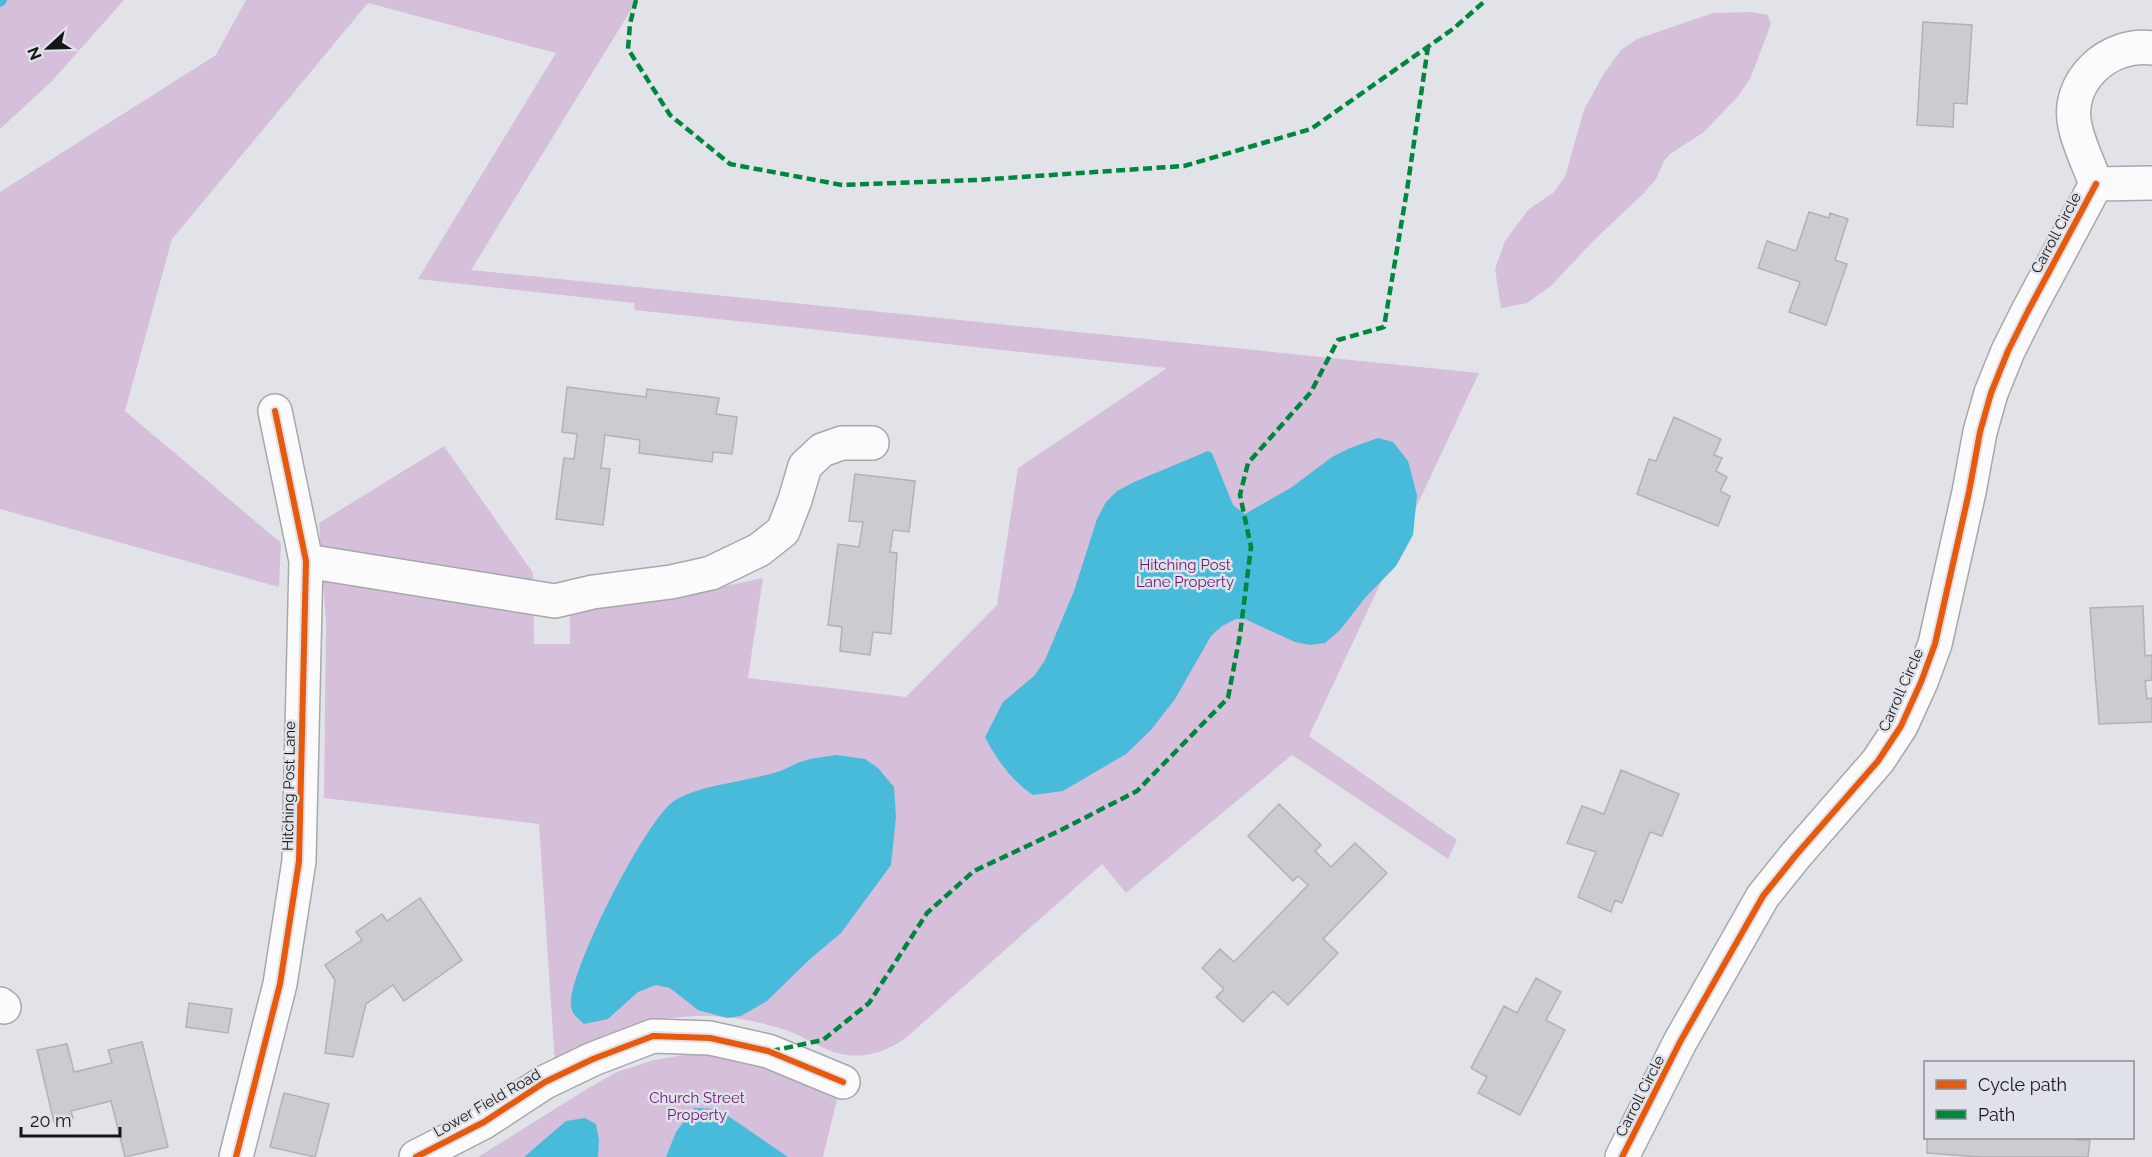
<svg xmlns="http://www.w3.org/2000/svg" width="2152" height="1157" viewBox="0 0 2152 1157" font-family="Raleway,sans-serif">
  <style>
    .green { fill: #d5bfdb }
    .water { fill: #49bbda }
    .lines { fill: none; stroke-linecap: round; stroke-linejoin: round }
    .stream { stroke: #49bbda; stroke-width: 10 }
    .building { fill: #cbcccf; stroke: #b2b2b5; stroke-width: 1.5 }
    .minor-casing { stroke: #a7a8ab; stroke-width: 36 }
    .minor { stroke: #fbfbfc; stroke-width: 33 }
    .quiet { stroke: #00873e; stroke-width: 4.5; stroke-dasharray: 9 4.5; stroke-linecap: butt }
    .cycleway-casing { stroke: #e0e2ea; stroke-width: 10 }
    .cycleway { stroke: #e8590c; stroke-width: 6 }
    .labels { text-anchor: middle; stroke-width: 5; stroke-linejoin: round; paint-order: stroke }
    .street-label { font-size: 15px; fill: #151618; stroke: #e0e2ea }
    .park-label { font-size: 15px; fill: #691974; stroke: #e0e2ea }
  </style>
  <rect width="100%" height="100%" fill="#e2e3e8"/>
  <path class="green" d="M 0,0 L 124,0 L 52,81 L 0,129 Z
    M 246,0 L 637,0 L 471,270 L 1479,373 L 1309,736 L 1457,840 L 1448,859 L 1292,755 L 1126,893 L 1102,864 L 908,1036 C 885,1054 856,1062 828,1050 C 815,1044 803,1037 791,1032 C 760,1021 729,1015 697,1016 C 681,1017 662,1018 647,1023 C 616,1034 585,1051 555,1064 L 539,824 L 324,798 L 326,621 L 319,523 L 444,446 L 533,573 L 534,644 L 570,644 L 570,610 L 655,601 L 763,578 L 748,678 L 906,697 L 997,605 L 1018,468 L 1167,368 L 635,310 L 634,303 L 418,279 L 556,53 L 368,3 L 172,239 L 125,411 L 281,543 L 279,587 L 0,509 L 0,192 L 216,55 Z
    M 1752,12 L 1768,15 L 1771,24 L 1750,79 L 1738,96 L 1704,132 L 1670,154 L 1664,161 L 1656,179 L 1643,194 L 1592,242 L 1551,286 L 1527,303 L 1501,308 L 1495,269 L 1505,241 L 1529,209 L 1553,193 L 1565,177 L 1584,110 L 1603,75 L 1621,50 L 1637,39 L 1713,13 Z
    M 705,1054 C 715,1055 724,1055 733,1056 C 770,1062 803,1086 837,1099 L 823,1157 L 478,1157 L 590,1087 L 617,1072 L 654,1060 L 684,1055 Z"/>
  <path class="water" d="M 1378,438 L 1393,442 L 1408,461 L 1417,495 L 1413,535 L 1396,566 L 1365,598 L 1340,630 L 1325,643 L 1310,645 L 1295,642 L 1245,619 L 1236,619 L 1222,626 L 1211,636 L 1175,699 L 1151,730 L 1126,754 L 1063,791 L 1033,795 C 1012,781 996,759 985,737 L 1003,702 L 1034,676 L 1045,660 L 1074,591 L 1097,519 L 1106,502 L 1117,491 L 1134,482 L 1208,451 L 1212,453 L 1233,505 L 1245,514 L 1292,487 L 1332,457 L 1350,448 Z
    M 836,755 L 865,759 L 878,768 L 894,787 L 896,817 L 891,865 L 841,933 L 810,959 L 767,1001 L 741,1016 L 727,1018 L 698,1010 L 670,988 L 656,985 L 638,992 L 608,1019 L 584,1024 C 578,1018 572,1015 571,1006 C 567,974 646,819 674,801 C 697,786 742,782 770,774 C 781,772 790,766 800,762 C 811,758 824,757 836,755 Z
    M 694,1108 L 718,1109 L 788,1157 L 666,1157 L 676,1132 Z
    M 585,1118 L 596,1124 L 599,1140 L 598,1157 L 524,1157 L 566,1121 Z"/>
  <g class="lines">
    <path class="stream" d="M 0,2 L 2,0"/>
  </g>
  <path class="building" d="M 1923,22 L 1972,25 L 1967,104 L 1954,103 L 1953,127 L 1917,125 Z
    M 1809,212 L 1829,218 L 1830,213 L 1848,219 L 1835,260 L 1847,264 L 1826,325 L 1789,312 L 1800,282 L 1758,268 L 1767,241 L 1796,251 Z
    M 567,387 L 646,397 L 647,389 L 719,398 L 716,414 L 737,417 L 732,454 L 713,452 L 712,462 L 639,453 L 640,440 L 605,435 L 601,468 L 610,469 L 603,525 L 556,519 L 564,458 L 574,459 L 577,434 L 562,432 Z
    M 1674,417 L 1721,439 L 1714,455 L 1722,458 L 1716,471 L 1727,477 L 1720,491 L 1730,496 L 1718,526 L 1637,494 L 1649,459 L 1656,461 Z
    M 855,474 L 915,481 L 909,532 L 893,530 L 890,552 L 897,553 L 891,634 L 873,632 L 870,655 L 840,651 L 842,627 L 828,625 L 838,544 L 859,547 L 863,522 L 849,521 Z
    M 2143,606 L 2145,656 L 2152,655 L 2152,680 L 2145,681 L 2147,699 L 2152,698 L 2152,722 L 2099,724 L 2090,608 Z
    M 1621,770 L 1679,794 L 1662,836 L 1650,832 L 1622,903 L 1615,900 L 1611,912 L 1578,897 L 1596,852 L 1567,843 L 1582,806 L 1604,814 Z
    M 1279,804 L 1321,845 L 1315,851 L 1331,867 L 1355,843 L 1387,873 L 1323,939 L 1338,953 L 1288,1005 L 1273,991 L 1243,1022 L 1216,997 L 1224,989 L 1202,968 L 1220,949 L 1234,962 L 1308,885 L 1298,876 L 1293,881 L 1248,836 Z
    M 420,898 L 462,960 L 404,1001 L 393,985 L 366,1004 L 353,1057 L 325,1053 L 335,980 L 325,965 L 362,940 L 356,932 L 382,914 L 387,921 Z
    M 1536,978 L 1561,992 L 1546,1020 L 1565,1030 L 1520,1115 L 1478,1093 L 1487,1077 L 1471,1068 L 1504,1006 L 1517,1013 Z
    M 189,1003 L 232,1009 L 228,1033 L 186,1027 Z
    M 142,1042 L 168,1147 L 125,1157 L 111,1101 L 71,1111 L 73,1118 L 54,1122 L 37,1050 L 67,1044 L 74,1072 L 112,1063 L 108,1050 Z
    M 284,1093 L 329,1104 L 315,1157 L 270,1147 Z
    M 1927,1138 L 2077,1138 L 2077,1140 L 2090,1140 L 2088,1157 L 1980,1157 L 1927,1153 Z"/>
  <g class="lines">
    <g class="minor-casing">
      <path id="minor" d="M 2152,48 C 2109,42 2065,81 2075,126 C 2079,145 2089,165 2096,184 L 2152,183
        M 306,561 L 555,601 L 593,592 L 671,582 L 711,573 L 759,550 L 783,531 L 795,500 L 805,466 L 822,450 L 842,443 L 872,443
        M 0,1004 L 4,1007
        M 236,1157 L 280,984 L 299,861 L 306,561 L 275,411
        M 416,1157 L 484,1122 L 545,1082 L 593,1059 L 653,1036 L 710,1038 L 768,1051 L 843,1082
        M 1622,1157 L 1680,1042 L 1763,896 L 1796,855 L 1878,761 L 1901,726 L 1921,682 L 1935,644 L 1969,492 L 1980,432 L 1991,393 L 2008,351 L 2028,311 L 2096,184"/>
    </g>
    <use href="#minor" class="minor"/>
    <path class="quiet" d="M 636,0 L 630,24 L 628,49 L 670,115 L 730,164 L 842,185 L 977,180 L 1184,166 L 1311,129 L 1453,29 L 1486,0
      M 771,1051 L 823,1040 L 869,1003 L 927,913 L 974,871 L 1061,830 L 1137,791 L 1228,698 L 1240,635 L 1251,547 L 1240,495 L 1248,463 L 1311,392 L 1338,340 L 1384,327 L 1407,190 L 1428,47"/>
    <g class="cycleway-casing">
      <path id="cycleway" d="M 236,1157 L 280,984 L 299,861 L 306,561 L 275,411
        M 416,1157 L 484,1122 L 545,1082 L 593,1059 L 653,1036 L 710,1038 L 768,1051 L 843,1082
        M 1622,1157 L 1680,1042 L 1763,896 L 1796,855 L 1878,761 L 1901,726 L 1921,682 L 1935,644 L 1969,492 L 1980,432 L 1991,393 L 2008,351 L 2028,311 L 2096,184"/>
    </g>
    <use href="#cycleway" class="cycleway"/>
  </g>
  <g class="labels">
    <g class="street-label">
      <text transform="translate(2056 233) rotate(-62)" y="5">Carroll Circle</text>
      <text transform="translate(1901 690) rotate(-66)" y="5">Carroll Circle</text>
      <text transform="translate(289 786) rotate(-89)" y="5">Hitching Post Lane</text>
      <text transform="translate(1640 1096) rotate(-63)" y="5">Carroll Circle</text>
      <text transform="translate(487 1103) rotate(-30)" y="5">Lower Field Road</text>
    </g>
    <g class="park-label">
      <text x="1185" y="570">Hitching Post<tspan x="1185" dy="17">Lane Property</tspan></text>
      <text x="697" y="1103">Church Street<tspan x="697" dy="17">Property</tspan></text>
    </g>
  </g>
  <rect x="1924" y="1061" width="210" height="78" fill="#e0e2ea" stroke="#8f9096" stroke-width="1.5"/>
  <rect x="1936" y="1080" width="30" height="9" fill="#e8590c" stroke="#8f9096" stroke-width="1.5"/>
  <text x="1978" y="1091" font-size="18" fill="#151618">Cycle path</text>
  <rect x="1936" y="1110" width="30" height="9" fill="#00873e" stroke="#8f9096" stroke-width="1.5"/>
  <text x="1978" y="1121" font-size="18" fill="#151618">Path</text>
  <g transform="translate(48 48) rotate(248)" stroke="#e0e2ea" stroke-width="4.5" paint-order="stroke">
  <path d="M0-4.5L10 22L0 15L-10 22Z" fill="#151618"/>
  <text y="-9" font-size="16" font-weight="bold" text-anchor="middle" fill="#151618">N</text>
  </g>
  <path d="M21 1127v9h99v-9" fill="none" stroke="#151618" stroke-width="3"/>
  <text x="30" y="1127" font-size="18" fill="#151618" stroke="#e0e2ea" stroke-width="4.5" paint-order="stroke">20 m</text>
</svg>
